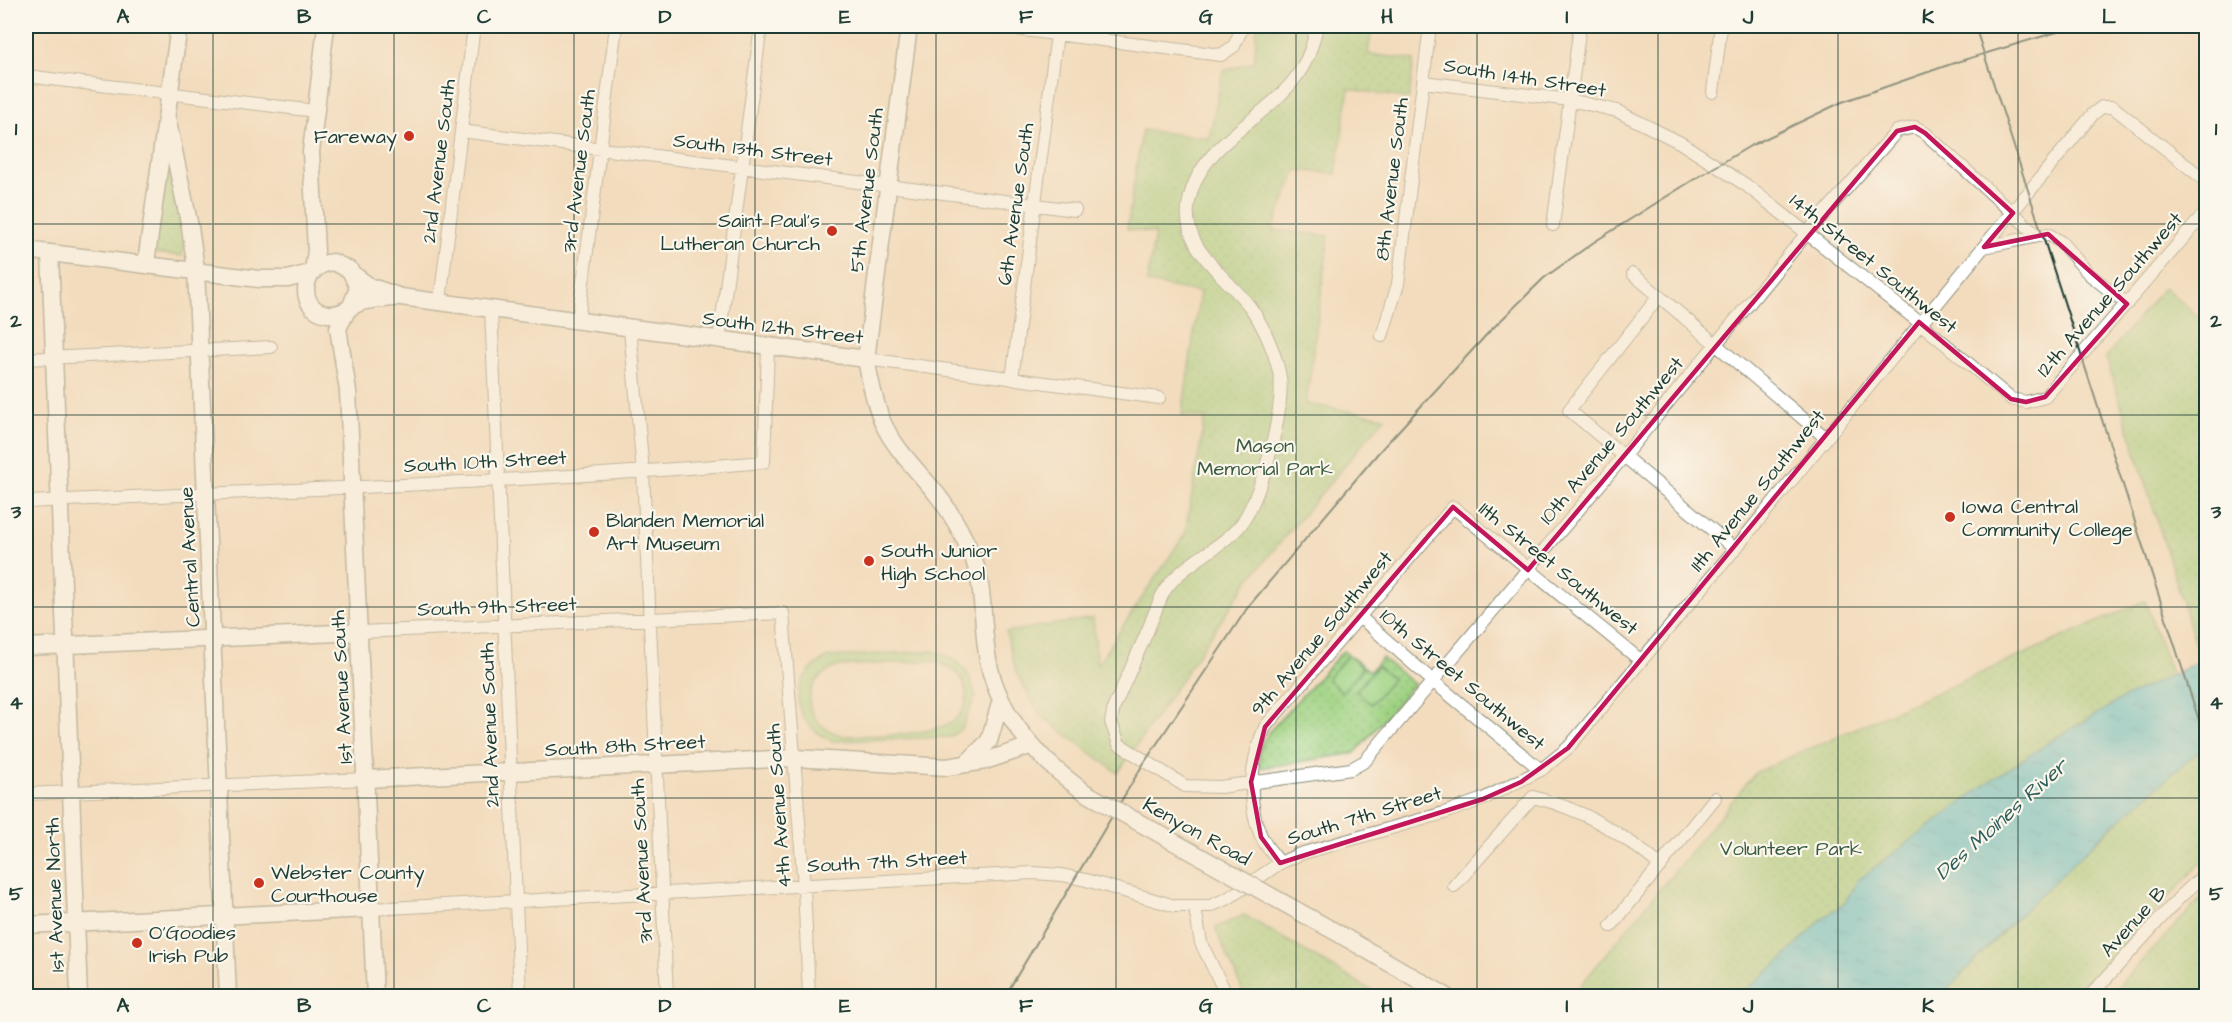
<svg xmlns="http://www.w3.org/2000/svg" width="2232" height="1022" viewBox="0 0 2232 1022" font-family="'Architects Daughter',sans-serif">
  <style>
    .grass { fill: url(#grass-dots); stroke: #5f885b; stroke-width: 1.5 }
    .pitch { fill: #9fd282; stroke: #5f885b; stroke-width: 1.5; fill-rule: evenodd }
    .water { fill: url(#water-ripples); stroke: #3d8284; stroke-width: 1.5 }
    .lines { fill: none; stroke-linecap: round; stroke-linejoin: round }
    .minor-casing { stroke: #898c79; stroke-width: 14 }
    .major-casing { stroke: #898c79; stroke-width: 19 }
    .minor { stroke: #fff; stroke-width: 12 }
    .major { stroke: #fff; stroke-width: 16 }
    .rail { stroke: #1f3d34; stroke-width: 2 }
    .major-bridge-casing { stroke: #898c79; stroke-width: 19; stroke-linecap: butt }
    .major-bridge { stroke: #fff; stroke-width: 16 }
    .marked { fill: none; stroke: #c2185b; stroke-width: 4.5; stroke-linejoin: round }
    .grid { fill: none; stroke: #1f3d34; stroke-width: 1.5; stroke-opacity: 0.55 }
    .poi-dot { fill: #c8321e; stroke: #fbf7ec; stroke-width: 2 }
    .labels { text-anchor: middle; stroke-width: 4.5; stroke-linejoin: round; paint-order: stroke }
    .street-label { font-size: 20px; fill: #1f3d34; stroke: #fbf7ec }
    .poi-label { font-size: 20px; fill: #1f3d34; stroke: #fbf7ec; text-anchor: start }
    .park-label { font-size: 20px; fill: #395b44; stroke: #fbf7ec }
    .water-label { font-size: 21px; font-style: italic; fill: #2e5f5c; stroke: #fbf7ec }
    .neatline { fill: none; stroke: #1f3d34; stroke-width: 2 }
    .grid-label { font-size: 20px; text-anchor: middle; font-weight: bold; fill: #1f3d34 }
  </style>
  <defs>
    <pattern id="grass-dots" width="8" height="8" patternUnits="userSpaceOnUse" patternTransform="scale(1.5)"><rect width="8" height="8" fill="#9fd282"/><path d="M2 2h.1M6 6h.1" fill="none" stroke="#88b571" stroke-width="1.8" stroke-linecap="round"/></pattern>
    <pattern id="water-ripples" width="26" height="14" patternUnits="userSpaceOnUse" patternTransform="scale(1.5)"><rect width="26" height="14" fill="#5bc6d5"/><path d="M2 4q2-2 4 0t4 0M15 11q2-2 4 0t4 0" fill="none" stroke="#4ba2ae"/></pattern>
  </defs>
  <rect width="100%" height="100%" fill="#fbf7ec"/>
  <filter id="ink" filterUnits="userSpaceOnUse"><feTurbulence type="fractalNoise" baseFrequency=".0167" numOctaves="2"/><feDisplacementMap in="SourceGraphic" scale="12" xChannelSelector="R" yChannelSelector="G"/><feConvolveMatrix kernelMatrix="1 2 1 2 8 2 1 2 1" color-interpolation-filters="sRGB"/></filter>
  <filter id="wash" filterUnits="userSpaceOnUse"><feTurbulence type="fractalNoise" baseFrequency=".008" numOctaves="4" result="noise"/><feDisplacementMap in="SourceGraphic" scale="24" xChannelSelector="R" yChannelSelector="G"/><feGaussianBlur stdDeviation="1.35" result="paint"/><feColorMatrix in="noise" values="0 0 0 0 0 0 0 0 0 0 0 0 0 0 0 0 0 1.4 0 .05"/><feComposite in="paint" operator="in"/></filter>
  <g filter="url(#wash)">
    <rect width="100%" height="100%" fill="#f3dcbe"/>
    <path class="grass" d="M 1257,26 L 1372,26 L 1368,54 L 1414,60 L 1409,99 L 1349,89 L 1336,174 L 1297,170 L 1272,230 L 1329,236 L 1306,404 L 1385,417 L 1247,582 L 1118,773 L 1039,714 L 1016,672 L 1006,632 L 1093,618 L 1097,665 L 1185,534 L 1205,418 L 1182,415 L 1200,292 L 1147,283 L 1155,233 L 1127,229 L 1142,130 L 1209,138 L 1223,71 L 1254,62 Z
      M 167,162 L 185,244 L 182,256 L 154,253 Z
      M 2164,287 L 2206,323 L 2206,657 L 2201,661 L 2106,357 Z
      M 2145,601 L 2172,676 C 2058,730 1959,805 1858,880 L 1845,903 L 1823,918 L 1783,959 L 1738,996 L 1572,996 L 1756,772 Z
      M 1343,651 L 1370,671 L 1382,658 L 1414,684 L 1355,753 L 1261,768 L 1259,750 L 1269,732 Z
      M 2197,750 L 2206,784 L 2206,857 L 2077,996 L 2012,996 L 1984,991 L 1979,996 L 1941,996 L 2052,882 Z
      M 2206,893 L 2206,996 L 2109,996 Z
      M 1244,915 L 1381,996 L 1245,996 L 1215,928 Z"/>
    <path class="pitch" d="M 933,651 C 963,660 967,667 976,696 L 961,729 L 950,737 L 832,741 C 789,722 786,678 829,657 ZM 935,661 C 950,667 964,674 966,692 C 974,742 876,734 844,736 C 801,726 797,682 838,666 Z
      M 1348,655 L 1363,668 L 1342,692 L 1327,679 Z
      M 1377,666 L 1393,679 L 1371,704 L 1356,691 Z"/>
    <path class="water" d="M 2206,658 L 2206,745 L 2103,834 L 2004,930 L 1941,996 L 1738,996 L 1783,959 L 1823,918 L 1845,903 L 1858,880 L 1989,782 L 2054,739 L 2122,699 Z"/>
  </g>
  <g filter="url(#ink)">
    <g class="lines">
      <g class="minor-casing">
        <path id="minor" d="M 991,26 L 1221,55 L 1234,46 L 1243,26
          M 1317,26 C 1314,40 1310,55 1302,68 C 1273,118 1201,139 1189,201 C 1179,248 1226,275 1250,307 C 1264,326 1276,354 1280,377 C 1285,410 1260,504 1238,528 C 1217,551 1182,564 1165,590 C 1158,602 1153,618 1147,632 C 1136,657 1125,682 1114,707 L 1111,722 L 1119,744 L 1185,786 L 1220,787 L 1351,769 L 1365,761 L 1624,456 L 1807,233 L 1897,131 L 1915,127 L 1925,133 L 2038,236
          M 1100,40 L 1102,26
          M 26,76 L 315,111
          M 1423,82 L 1570,100 L 1617,111 L 1681,143 L 1746,185 L 1919,322 L 2011,399 L 2026,402 L 2045,397 L 2206,212
          M 1713,92 L 1721,26
          M 461,131 L 1075,210
          M 1553,225 L 1580,26
          M 1984,247 L 2048,234 L 2061,242 L 2089,274 L 2127,304
          M 1633,274 L 1826,438
          M 1659,296 L 1569,410 L 1735,549
          M 440,301 L 474,26
          M 491,308 L 520,996
          M 578,321 L 616,26
          M 630,329 L 643,472 L 667,996
          M 1382,336 L 1398,284 L 1430,26
          M 719,340 L 761,26
          M 26,359 L 271,347
          M 866,359 L 1159,398
          M 1012,379 L 1057,34
          M 26,502 C 272,490 518,483 764,462 L 768,347
          M 1360,617 L 1434,682 L 1541,770
          M 360,632 L 783,613 L 804,887 L 809,996
          M 26,794 L 366,779
          M 1533,797 C 1583,809 1622,833 1661,866
          M 1280,863 C 1274,855 1265,846 1261,836 C 1246,802 1251,760 1265,727 L 1453,507 L 1640,660
          M 1454,886 L 1533,797
          M 1195,908 L 1201,943 L 1227,996
          M 371,909 L 1033,873 L 1062,875 L 1086,880 L 1175,906 L 1210,906 L 1227,899 L 1280,863 L 1300,854 L 1444,813 L 1483,799 L 1541,770 L 1568,748 L 1735,549 L 2093,114 L 2102,107 L 2113,107 L 2206,181
          M 1611,926 L 1715,798
          M 2090,996 L 2179,898 L 2206,873"/>
      </g>
      <g class="major-casing">
        <path id="major" d="M 909,26 L 866,359 C 870,380 874,401 882,421 C 893,446 913,466 931,487 C 947,506 961,530 971,553 C 984,581 982,617 986,647 C 993,711 1036,758 1086,793
          M 167,118 L 190,227 L 196,269 L 228,996
          M 26,250 L 259,279 L 288,279 L 310,273
          M 50,253 L 79,996
          M 146,263 L 179,26
          M 313,270 L 316,251 L 311,152 L 326,26
          M 354,275 L 369,286 L 401,297 L 866,359
          M 351,306 L 358,288 L 350,270 L 333,262 C 300,265 296,310 328,314 C 341,316 350,306 362,302 C 372,299 384,299 394,298
          M 348,309 L 338,328 L 348,391 L 375,996
          M 26,647 L 360,632
          M 966,764 L 989,741 L 1001,700
          M 366,779 L 795,758 L 947,767 L 985,761 L 1030,746
          M 26,925 L 371,909
          M 1341,935 L 1446,996"/>
      </g>
      <use href="#minor" class="minor"/>
      <use href="#major" class="major"/>
      <path class="rail" d="M 1975,26 L 2206,742
        M 1005,996 L 1142,766 L 1248,607 L 1379,452 L 1489,332 L 1544,278 L 1594,242 L 1693,180 L 1750,146 L 1842,102 L 1957,62 L 2077,26"/>
      <g class="major-bridge-casing">
        <path id="major-bridge" d="M 1086,793 L 1341,935"/>
      </g>
      <use href="#major-bridge" class="major-bridge"/>
    </g>
  </g>
  <path d="M0 0H2232V1022H0ZM 1915,127 L 1925,133 L 2013,213 L 1984,247 L 2048,234 L 2127,304 L 2045,397 L 2026,402 L 2011,399 L 1919,322 L 1568,748 L 1521,782 L 1483,799 L 1280,863 L 1261,837 L 1251,782 L 1265,727 L 1453,507 L 1528,570 L 1897,131 Z" fill="#f3dcbe" fill-opacity=".55" fill-rule="evenodd"/>
  <path class="marked" d="M 1915,127 L 1925,133 L 2013,213 L 1984,247 L 2048,234 L 2127,304 L 2045,397 L 2026,402 L 2011,399 L 1919,322 L 1568,748 L 1521,782 L 1483,799 L 1280,863 L 1261,837 L 1251,782 L 1265,727 L 1453,507 L 1528,570 L 1897,131 Z"/>
  <path class="grid" d="M 213,26 L 213,996M 394,26 L 394,996M 574,26 L 574,996M 755,26 L 755,996M 936,26 L 936,996M 1116,26 L 1116,996M 1296,26 L 1296,996M 1477,26 L 1477,996M 1658,26 L 1658,996M 1838,26 L 1838,996M 2018,26 L 2018,996M 26,224 L 2206,224M 26,415 L 2206,415M 26,607 L 2206,607M 26,798 L 2206,798"/>
  <g class="poi-dot">
    <circle cx="409" cy="136" r="6"/>
    <circle cx="832" cy="231" r="6"/>
    <circle cx="1950" cy="517" r="6"/>
    <circle cx="594" cy="532" r="6"/>
    <circle cx="869" cy="561" r="6"/>
    <circle cx="259" cy="883" r="6"/>
    <circle cx="137" cy="943" r="6"/>
  </g>
  <g class="labels">
    <g class="street-label">
      <text transform="translate(1525 77) rotate(9)" y="7">South 14th Street</text>
      <text transform="translate(753 149) rotate(7)" y="7">South 13th Street</text>
      <text transform="translate(438 161) rotate(-83)" y="7">2nd Avenue South</text>
      <text transform="translate(578 171) rotate(-83)" y="7">3rd Avenue South</text>
      <text transform="translate(1391 179) rotate(-83)" y="7">8th Avenue South</text>
      <text transform="translate(866 190) rotate(-83)" y="7">5th Avenue South</text>
      <text transform="translate(1015 204) rotate(-82)" y="7">6th Avenue South</text>
      <text transform="translate(1874 263) rotate(39)" y="7">14th Street Southwest</text>
      <text transform="translate(2109 294) rotate(-49)" y="7">12th Avenue Southwest</text>
      <text transform="translate(783 327) rotate(7)" y="7">South 12th Street</text>
      <text transform="translate(1611 440) rotate(-50)" y="7">10th Avenue Southwest</text>
      <text transform="translate(485 461) rotate(-3)" y="7">South 10th Street</text>
      <text transform="translate(1757 490) rotate(-51)" y="7">11th Avenue Southwest</text>
      <text transform="translate(189 557) rotate(-93)" y="7">Central Avenue</text>
      <text transform="translate(1559 568) rotate(39)" y="7">11th Street Southwest</text>
      <text transform="translate(497 606) rotate(-2)" y="7">South 9th Street</text>
      <text transform="translate(1321 633) rotate(-50)" y="7">9th Avenue Southwest</text>
      <text transform="translate(1463 679) rotate(40)" y="7">10th Street Southwest</text>
      <text transform="translate(341 687) rotate(-93)" y="7">1st Avenue South</text>
      <text transform="translate(489 725) rotate(-92)" y="7">2nd Avenue South</text>
      <text transform="translate(625 745) rotate(-3)" y="7">South 8th Street</text>
      <text transform="translate(778 806) rotate(-94)" y="7">4th Avenue South</text>
      <text transform="translate(1364 815) rotate(-17)" y="7">South 7th Street</text>
      <text transform="translate(1197 831) rotate(29)" y="7">Kenyon Road</text>
      <text transform="translate(641 861) rotate(-93)" y="7">3rd Avenue South</text>
      <text transform="translate(887 861) rotate(-3)" y="7">South 7th Street</text>
      <text transform="translate(54 895) rotate(-92)" y="7">1st Avenue North</text>
      <text transform="translate(2133 921) rotate(-48)" y="7">Avenue B</text>
    </g>
    <g class="poi-label">
      <text x="397" y="143" text-anchor="end">Fareway</text>
      <text x="820" y="227" text-anchor="end">Saint Paul's<tspan x="820" dy="23">Lutheran Church</tspan></text>
      <text x="1962" y="513">Iowa Central<tspan x="1962" dy="23">Community College</tspan></text>
      <text x="606" y="527">Blanden Memorial<tspan x="606" dy="23">Art Museum</tspan></text>
      <text x="881" y="557">South Junior<tspan x="881" dy="23">High School</tspan></text>
      <text x="271" y="879">Webster County<tspan x="271" dy="23">Courthouse</tspan></text>
      <text x="149" y="939">O'Goodies<tspan x="149" dy="23">Irish Pub</tspan></text>
    </g>
    <g class="park-label">
      <text x="1265" y="452">Mason<tspan x="1265" dy="23">Memorial Park</tspan></text>
      <text x="1791" y="855">Volunteer Park</text>
    </g>
    <g class="water-label">
      <text transform="translate(2001 819) rotate(-42)" y="7">Des Moines River</text>
    </g>
  </g>
  <rect width="2232" height="1022" fill="none" stroke="#fbf7ec" stroke-width="66"/>
  <rect x="33" y="33" width="2166" height="956" class="neatline"/>
  <g class="grid-label">
    <text x="123" y="23">A</text>
    <text x="304" y="23">B</text>
    <text x="484" y="23">C</text>
    <text x="665" y="23">D</text>
    <text x="845" y="23">E</text>
    <text x="1026" y="23">F</text>
    <text x="1206" y="23">G</text>
    <text x="1387" y="23">H</text>
    <text x="1567" y="23">I</text>
    <text x="1748" y="23">J</text>
    <text x="1928" y="23">K</text>
    <text x="2109" y="23">L</text>
    <text x="16" y="135">1</text>
    <text x="2216" y="135">1</text>
    <text x="16" y="327">2</text>
    <text x="2216" y="327">2</text>
    <text x="16" y="518">3</text>
    <text x="2216" y="518">3</text>
    <text x="16" y="709">4</text>
    <text x="2216" y="709">4</text>
    <text x="16" y="900">5</text>
    <text x="2216" y="900">5</text>
    <text x="123" y="1012">A</text>
    <text x="304" y="1012">B</text>
    <text x="484" y="1012">C</text>
    <text x="665" y="1012">D</text>
    <text x="845" y="1012">E</text>
    <text x="1026" y="1012">F</text>
    <text x="1206" y="1012">G</text>
    <text x="1387" y="1012">H</text>
    <text x="1567" y="1012">I</text>
    <text x="1748" y="1012">J</text>
    <text x="1928" y="1012">K</text>
    <text x="2109" y="1012">L</text>
  </g>
</svg>
